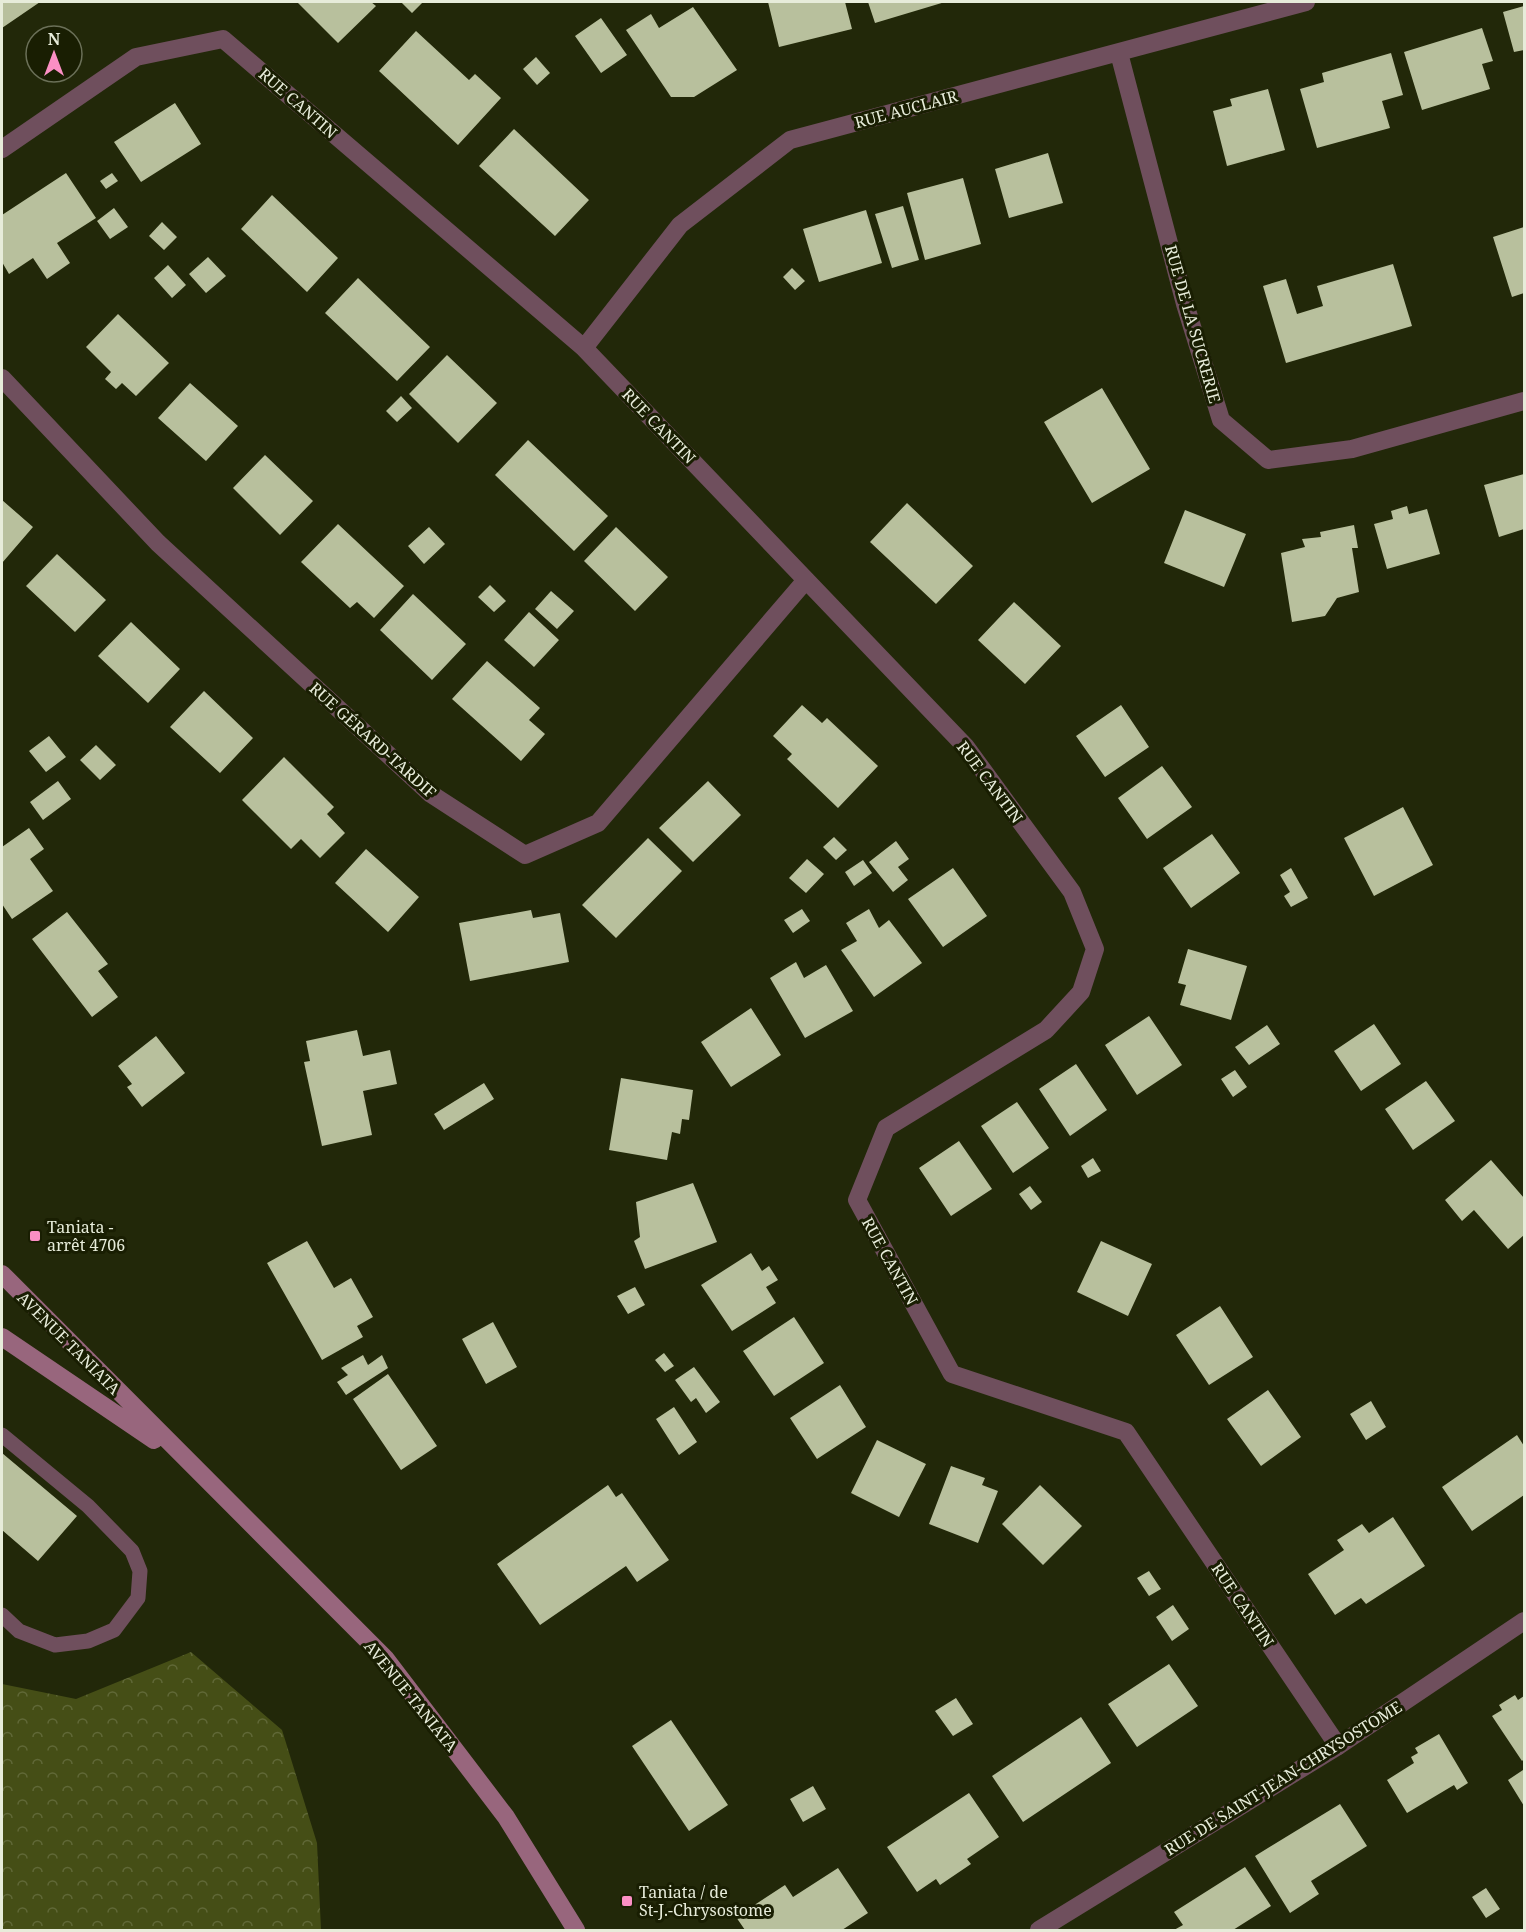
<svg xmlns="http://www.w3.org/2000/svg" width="1526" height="1932" viewBox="0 0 1526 1932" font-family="'Noto Serif',serif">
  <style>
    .forest { fill: url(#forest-crowns) }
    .building { fill: #b8c09d }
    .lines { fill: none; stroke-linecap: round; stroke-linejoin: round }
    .service { stroke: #6f4f5d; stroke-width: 15 }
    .minor { stroke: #6f4f5d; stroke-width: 18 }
    .tertiary { stroke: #6f4f5d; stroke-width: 18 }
    .secondary { stroke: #98667d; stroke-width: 18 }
    .poi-dot { fill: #fb8fc4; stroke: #191e02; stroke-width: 2 }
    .labels { text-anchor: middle; stroke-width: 6; stroke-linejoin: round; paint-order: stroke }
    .street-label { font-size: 16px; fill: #e7ecda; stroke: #191e02 }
    .poi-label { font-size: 16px; fill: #e7ecda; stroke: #191e02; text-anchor: start }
  </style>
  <defs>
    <pattern id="forest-crowns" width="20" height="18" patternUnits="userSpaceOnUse" patternTransform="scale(1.5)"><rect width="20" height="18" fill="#454e16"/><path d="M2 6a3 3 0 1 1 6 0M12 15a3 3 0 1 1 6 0" fill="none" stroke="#606837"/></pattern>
  </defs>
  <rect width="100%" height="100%" fill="#222809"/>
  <path class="forest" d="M 191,1652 L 282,1730 L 317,1843 L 321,1930 L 2,1930 L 2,1684 L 76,1699 Z"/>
  <path class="building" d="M 2,2 L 40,2 L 2,28 Z
    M 297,2 L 371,2 L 376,6 L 338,43 Z
    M 401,2 L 423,2 L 412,13 Z
    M 768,2 L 845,2 L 852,29 L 779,47 Z
    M 868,2 L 945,2 L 875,23 Z
    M 1524,6 L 1524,50 L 1514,52 L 1503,12 Z
    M 693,7 L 737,70 L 694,97 L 671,97 L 626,30 L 651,14 L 659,28 Z
    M 601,18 L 627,55 L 601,73 L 575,36 Z
    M 1482,28 L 1493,61 L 1482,64 L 1490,89 L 1422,110 L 1404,52 Z
    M 416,31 L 469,80 L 475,74 L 501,98 L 458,145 L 379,71 Z
    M 1391,53 L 1403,95 L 1382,101 L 1390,128 L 1317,148 L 1300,89 L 1324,82 L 1322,73 Z
    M 536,57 L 550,73 L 537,85 L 523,69 Z
    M 1268,89 L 1285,150 L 1227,166 L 1213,111 L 1232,106 L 1230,99 Z
    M 175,103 L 201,144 L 141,182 L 114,142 Z
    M 514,129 L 589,200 L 555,236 L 479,166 Z
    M 1048,153 L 1063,203 L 1009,218 L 995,169 Z
    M 66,173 L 96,218 L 57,243 L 70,263 L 47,279 L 33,258 L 9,274 L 2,262 L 2,215 Z
    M 112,173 L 118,181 L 106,189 L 100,181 Z
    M 963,178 L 981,244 L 925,260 L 907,193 Z
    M 272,195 L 338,258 L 307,292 L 241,229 Z
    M 903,206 L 919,260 L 892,268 L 875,214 Z
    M 114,208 L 128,227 L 110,239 L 97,221 Z
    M 866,210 L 882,263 L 819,282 L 803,229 Z
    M 162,222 L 177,237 L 164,250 L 149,236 Z
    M 1524,227 L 1524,293 L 1512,297 L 1493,237 Z
    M 208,257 L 226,276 L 206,293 L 189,274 Z
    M 1393,264 L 1412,326 L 1286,363 L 1263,286 L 1286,279 L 1297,314 L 1323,306 L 1317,286 Z
    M 168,265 L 186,285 L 172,298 L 154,278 Z
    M 792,268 L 805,281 L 795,290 L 783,277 Z
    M 358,278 L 430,347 L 397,381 L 325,313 Z
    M 118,314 L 169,363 L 136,396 L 122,383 L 116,389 L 105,379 L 111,372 L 86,347 Z
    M 447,355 L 497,403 L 458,443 L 409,394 Z
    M 190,383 L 238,426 L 206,461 L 158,418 Z
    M 1102,388 L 1150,469 L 1092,503 L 1044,422 Z
    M 401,396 L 412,408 L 397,422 L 386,411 Z
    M 528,440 L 608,516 L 574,551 L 495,475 Z
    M 265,455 L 313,501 L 280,535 L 233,488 Z
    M 1524,474 L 1524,529 L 1499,537 L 1484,485 Z
    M 2,500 L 33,527 L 2,563 Z
    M 907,503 L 973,566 L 936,604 L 870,542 Z
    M 1407,506 L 1409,514 L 1427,509 L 1440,554 L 1387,569 L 1374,524 L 1393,519 L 1391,511 Z
    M 1185,510 L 1246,534 L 1224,587 L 1164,563 Z
    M 338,524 L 404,586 L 374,618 L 357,602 L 350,608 L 301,562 Z
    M 1354,525 L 1358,548 L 1352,548 L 1359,592 L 1337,598 L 1325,616 L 1292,622 L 1281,553 L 1305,547 L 1302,539 L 1321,537 L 1320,532 Z
    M 429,527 L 445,544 L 424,564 L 408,546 Z
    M 616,527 L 668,577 L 635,611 L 584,561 Z
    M 57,554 L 106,600 L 75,632 L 26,586 Z
    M 490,585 L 506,601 L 494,612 L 478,597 Z
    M 551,591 L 574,611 L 557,629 L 535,609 Z
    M 413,594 L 466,644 L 432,680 L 380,630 Z
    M 1014,602 L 1061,646 L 1025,684 L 978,640 Z
    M 529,612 L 559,640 L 534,667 L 504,640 Z
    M 131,622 L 180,669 L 148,703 L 98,656 Z
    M 487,661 L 540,708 L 529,720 L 545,734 L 521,761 L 452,699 Z
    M 204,691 L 253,738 L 220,773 L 170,727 Z
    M 802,705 L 822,723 L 827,718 L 878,766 L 838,808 L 787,759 L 792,754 L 773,736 Z
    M 1121,705 L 1149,747 L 1105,777 L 1076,736 Z
    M 49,736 L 66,757 L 46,772 L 29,751 Z
    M 96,745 L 116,765 L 100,780 L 80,760 Z
    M 284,757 L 334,807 L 327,814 L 345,833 L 320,858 L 301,839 L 291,849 L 242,800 Z
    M 1162,766 L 1192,807 L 1147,839 L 1118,798 Z
    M 58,781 L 71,799 L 43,820 L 30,802 Z
    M 708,781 L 741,815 L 693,862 L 659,828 Z
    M 1403,807 L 1433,865 L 1374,896 L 1344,838 Z
    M 29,828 L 44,849 L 30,859 L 53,891 L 12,919 L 2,904 L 2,847 Z
    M 1212,834 L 1240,873 L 1191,908 L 1163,868 Z
    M 834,837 L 847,850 L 836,860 L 823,847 Z
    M 648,838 L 682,871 L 616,938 L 582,905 Z
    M 896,841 L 909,859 L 898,867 L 908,880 L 893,892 L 869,862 Z
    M 366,849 L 419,897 L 388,932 L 335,883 Z
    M 807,859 L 824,874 L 806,893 L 789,878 Z
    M 863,860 L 872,873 L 854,886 L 845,872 Z
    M 953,868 L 987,916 L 943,947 L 908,899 Z
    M 1291,868 L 1308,898 L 1291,907 L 1284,896 L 1290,892 L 1280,875 Z
    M 802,909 L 810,921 L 793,933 L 784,920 Z
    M 869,909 L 879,928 L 889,920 L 922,963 L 874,997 L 841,950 L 857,941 L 846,923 Z
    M 531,910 L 533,918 L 560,913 L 569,962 L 470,981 L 459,923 Z
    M 67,912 L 108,964 L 98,971 L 118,997 L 92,1017 L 32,939 Z
    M 1188,949 L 1247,966 L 1231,1020 L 1180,1005 L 1186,985 L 1178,983 Z
    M 796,962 L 804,978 L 826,965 L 853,1011 L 805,1038 L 770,978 Z
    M 751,1008 L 781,1055 L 731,1087 L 701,1042 Z
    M 1149,1016 L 1182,1065 L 1137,1095 L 1105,1045 Z
    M 1374,1024 L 1401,1064 L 1361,1091 L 1334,1051 Z
    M 1267,1025 L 1280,1044 L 1249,1065 L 1235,1047 Z
    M 357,1030 L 363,1056 L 390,1050 L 397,1084 L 363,1091 L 372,1135 L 322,1146 L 304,1062 L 310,1061 L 306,1041 Z
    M 156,1036 L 185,1073 L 142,1107 L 127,1087 L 132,1084 L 118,1066 Z
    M 1076,1064 L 1107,1110 L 1070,1136 L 1039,1089 Z
    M 1235,1070 L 1247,1087 L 1233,1097 L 1221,1079 Z
    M 621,1078 L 693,1090 L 689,1120 L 682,1119 L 680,1134 L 672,1132 L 667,1160 L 609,1150 Z
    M 1426,1081 L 1455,1121 L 1413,1150 L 1385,1109 Z
    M 484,1083 L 494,1099 L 444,1130 L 434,1114 Z
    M 1017,1102 L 1049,1148 L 1013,1173 L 981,1126 Z
    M 959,1141 L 992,1189 L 951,1216 L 919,1168 Z
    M 1093,1158 L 1101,1171 L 1088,1178 L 1081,1166 Z
    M 1491,1160 L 1524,1198 L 1524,1235 L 1508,1249 L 1474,1210 L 1462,1221 L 1445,1200 Z
    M 693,1183 L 717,1242 L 645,1269 L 634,1241 L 640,1237 L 636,1202 Z
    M 1030,1186 L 1042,1202 L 1031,1210 L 1019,1194 Z
    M 307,1241 L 334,1288 L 351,1278 L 373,1317 L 357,1326 L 363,1337 L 322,1360 L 267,1263 Z
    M 1101,1241 L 1152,1264 L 1128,1316 L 1077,1292 Z
    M 751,1253 L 762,1271 L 769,1266 L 778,1280 L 766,1287 L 776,1303 L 732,1331 L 701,1285 Z
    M 635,1287 L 645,1305 L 628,1314 L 617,1296 Z
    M 1220,1306 L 1253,1357 L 1209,1385 L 1176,1335 Z
    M 794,1317 L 824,1363 L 774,1396 L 743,1351 Z
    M 493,1322 L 517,1367 L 486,1384 L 462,1339 Z
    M 664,1353 L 674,1366 L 665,1372 L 655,1360 Z
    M 363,1355 L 368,1365 L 382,1355 L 388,1368 L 346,1395 L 337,1382 L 348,1375 L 341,1368 Z
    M 694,1367 L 720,1402 L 706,1413 L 696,1398 L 691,1402 L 675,1380 Z
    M 388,1374 L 437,1446 L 401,1470 L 353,1399 Z
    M 840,1385 L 866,1427 L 817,1459 L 790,1418 Z
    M 1268,1390 L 1301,1437 L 1261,1466 L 1227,1419 Z
    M 1371,1401 L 1386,1427 L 1366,1440 L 1350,1414 Z
    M 674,1407 L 697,1442 L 679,1455 L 656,1419 Z
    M 1517,1435 L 1524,1446 L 1524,1495 L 1472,1531 L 1442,1487 Z
    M 877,1440 L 926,1464 L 899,1517 L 851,1493 Z
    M 2,1453 L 77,1516 L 38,1561 L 2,1530 Z
    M 951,1466 L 985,1478 L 982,1485 L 998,1491 L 978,1543 L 929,1524 Z
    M 608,1485 L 616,1497 L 622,1493 L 669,1560 L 637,1582 L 626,1566 L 540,1625 L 497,1564 Z
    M 1040,1485 L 1082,1526 L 1043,1565 L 1002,1524 Z
    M 1393,1517 L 1425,1566 L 1366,1604 L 1361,1598 L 1335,1615 L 1308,1574 L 1344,1550 L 1337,1540 L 1362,1524 L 1369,1533 Z
    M 1149,1571 L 1161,1589 L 1149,1596 L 1137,1578 Z
    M 1173,1605 L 1189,1629 L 1172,1641 L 1156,1617 Z
    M 1169,1664 L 1198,1706 L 1137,1747 L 1108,1704 Z
    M 1515,1695 L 1518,1700 L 1524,1696 L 1524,1759 L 1522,1761 L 1492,1716 L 1502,1710 L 1499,1705 Z
    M 956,1698 L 973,1724 L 953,1736 L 935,1711 Z
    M 1081,1717 L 1111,1763 L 1023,1822 L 992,1776 Z
    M 671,1720 L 728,1805 L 689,1831 L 632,1746 Z
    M 1439,1734 L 1468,1783 L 1457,1790 L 1454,1785 L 1407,1813 L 1387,1780 L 1414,1763 L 1411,1757 L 1418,1753 L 1415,1748 Z
    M 1523,1770 L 1524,1771 L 1524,1806 L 1508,1780 Z
    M 813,1786 L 826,1809 L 803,1822 L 790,1799 Z
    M 969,1793 L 999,1837 L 967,1859 L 971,1864 L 940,1885 L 936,1879 L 917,1892 L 887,1847 Z
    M 1340,1804 L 1367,1846 L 1311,1881 L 1319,1894 L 1290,1913 L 1255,1856 Z
    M 1245,1867 L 1271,1906 L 1233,1930 L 1174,1930 L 1183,1925 L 1174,1912 Z
    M 838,1868 L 868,1913 L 842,1930 L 745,1930 L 736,1917 L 785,1885 L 793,1897 Z
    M 1486,1888 L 1500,1909 L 1486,1918 L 1472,1897 Z"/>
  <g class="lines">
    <path class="service" d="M 2,1435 L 88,1506 L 132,1551 L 140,1571 L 138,1598 L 114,1630 L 88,1641 L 55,1645 L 19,1631 L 2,1615"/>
    <path class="minor" d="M 1119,53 L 1185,304 L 1221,420 L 1268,460 L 1352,449 L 1524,401
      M 2,149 L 136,57 L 223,39 L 584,348 L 966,747 L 1072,892 L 1095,949 L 1081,992 L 1046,1030 L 886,1128 L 857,1200 L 952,1374 L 1126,1432 L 1338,1746
      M 584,348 L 680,225 L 790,140 L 1306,2
      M 2,378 L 158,543 L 431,794 L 525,855 L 598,823 L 806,580"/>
    <path class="tertiary" d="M 1039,1930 L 1338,1746 L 1524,1621"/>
    <path class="secondary" d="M 2,1274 L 385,1658 L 506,1817 L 576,1930
      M 2,1337 L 154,1440"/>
  </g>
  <g class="poi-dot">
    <rect x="29" y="1230" width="12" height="12" rx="3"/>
    <rect x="621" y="1895" width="12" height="12" rx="3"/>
  </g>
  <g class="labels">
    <g class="street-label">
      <text transform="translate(298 103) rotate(41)" y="6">RUE CANTIN</text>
      <text transform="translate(906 109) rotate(-15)" y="6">RUE AUCLAIR</text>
      <text transform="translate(1193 324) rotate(74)" y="6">RUE DE LA SUCRERIE</text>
      <text transform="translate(659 426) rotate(46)" y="6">RUE CANTIN</text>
      <text transform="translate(373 740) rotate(42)" y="6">RUE GÉRARD-TARDIF</text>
      <text transform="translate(990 782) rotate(53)" y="6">RUE CANTIN</text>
      <text transform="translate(890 1261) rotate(61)" y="6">RUE CANTIN</text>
      <text transform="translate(69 1343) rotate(45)" y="6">AVENUE TANIATA</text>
      <text transform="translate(1243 1605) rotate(56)" y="6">RUE CANTIN</text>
      <text transform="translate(411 1696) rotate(51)" y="6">AVENUE TANIATA</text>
      <text transform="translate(1283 1778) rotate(-32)" y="6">RUE DE SAINT-JEAN-CHRYSOSTOME</text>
    </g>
    <g class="poi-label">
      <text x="47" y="1233">Taniata -<tspan x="47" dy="18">arrêt 4706</tspan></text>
      <text x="639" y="1898">Taniata / de<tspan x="639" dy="18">St-J.-Chrysostome</tspan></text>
    </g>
  </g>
  <rect width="1526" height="1932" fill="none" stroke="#e7ecda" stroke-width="6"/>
  <g transform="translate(54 54)"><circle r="28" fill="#191e02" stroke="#6b7058" stroke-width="1.5"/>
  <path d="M0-4.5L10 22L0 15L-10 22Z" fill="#fb8fc4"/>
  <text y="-9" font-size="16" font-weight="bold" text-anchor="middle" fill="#e7ecda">N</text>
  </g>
</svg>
